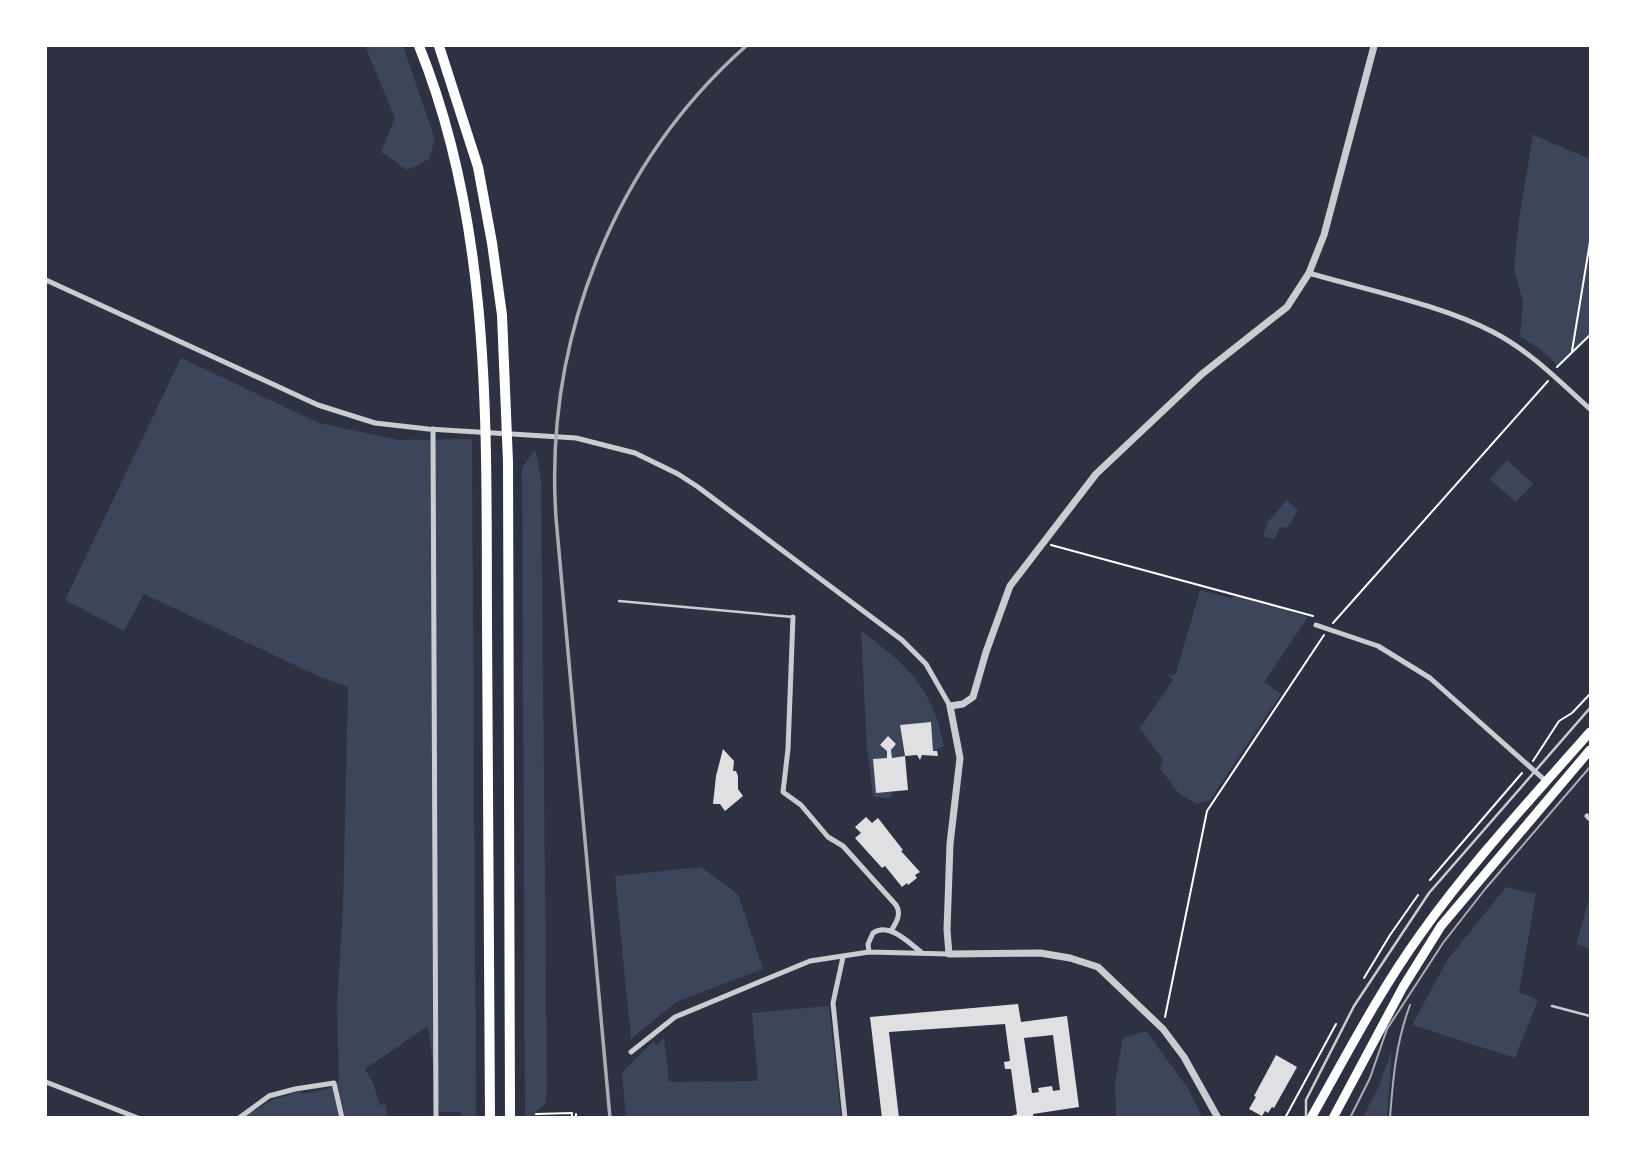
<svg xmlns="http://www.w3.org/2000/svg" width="1636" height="1163" viewBox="0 0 1636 1163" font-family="Figtree,sans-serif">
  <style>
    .green { fill: #3c4559 }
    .building { fill: #e0e0e3; fill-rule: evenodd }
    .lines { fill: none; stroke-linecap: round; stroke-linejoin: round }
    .path { stroke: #fff; stroke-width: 2 }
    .service { stroke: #caccd0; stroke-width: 2.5 }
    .minor { stroke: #caccd0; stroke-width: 5 }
    .tertiary { stroke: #caccd0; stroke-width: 7 }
    .primary { stroke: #fff; stroke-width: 9 }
    .motorway { stroke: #fff; stroke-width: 10 }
    .tram { stroke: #abadb3; stroke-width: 2 }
    .rail { stroke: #abadb3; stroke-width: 3.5 }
  </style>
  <rect width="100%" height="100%" fill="#2d3142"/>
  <path class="green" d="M 365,46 L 403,46 L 435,139 L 429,159 L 407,170 L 381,152 L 395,118 Z
    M 1533,135 L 1590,159 L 1590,335 L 1558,366 L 1541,350 L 1520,336 L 1523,302 L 1514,269 L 1518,226 Z
    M 181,358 L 319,423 L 399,440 L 472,439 L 476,1117 L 461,1117 L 461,1112 L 439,1112 L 428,1026 L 365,1069 L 373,1083 L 380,1105 L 386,1104 L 387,1117 L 244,1117 L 272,1100 L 301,1091 L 302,1094 L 327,1089 L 339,1082 L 337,1005 L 343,908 L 348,687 L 318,676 L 144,594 L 124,631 L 65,600 Z
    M 535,449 L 541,477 L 547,1089 L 545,1104 L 536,1112 L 538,1117 L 525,1117 L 522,468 Z
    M 1507,460 L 1533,484 L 1515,502 L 1490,479 Z
    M 1287,500 L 1298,510 L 1287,528 L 1280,527 L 1274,539 L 1263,536 L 1267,523 Z
    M 1200,590 L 1231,598 L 1235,596 L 1308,617 L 1264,682 L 1281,694 L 1210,800 L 1197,804 L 1179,794 L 1160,768 L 1163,760 L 1140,728 L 1173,680 L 1167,674 L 1173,675 L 1176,673 Z
    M 861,631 C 907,665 933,688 944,746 L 933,751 L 930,722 L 900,725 L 904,756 L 892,758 L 891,750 L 896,744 L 887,737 L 880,745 L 887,751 L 887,758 L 873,759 L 876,792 L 892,791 L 891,798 L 873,797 L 867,748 Z
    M 701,867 L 738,894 L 763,969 L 676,1002 L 631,1039 L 615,876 Z
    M 1506,887 L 1536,894 L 1519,992 L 1538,1000 L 1515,1058 L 1412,1025 L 1448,959 Z
    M 1589,899 L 1590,900 L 1590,949 L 1576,944 Z
    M 829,1006 L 841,1117 L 626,1117 L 622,1073 L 653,1042 L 657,1045 L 664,1038 L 669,1082 L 758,1081 L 752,1013 Z
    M 1146,1031 L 1187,1087 L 1202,1117 L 1116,1117 L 1115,1084 L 1123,1038 Z
    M 1392,1050 L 1387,1117 L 1363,1117 L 1379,1086 Z"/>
  <path class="building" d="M 931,722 L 933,751 L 937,751 L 938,756 L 922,755 L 920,760 L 917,755 L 905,756 L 908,790 L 876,793 L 873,759 L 887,758 L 887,751 L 880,745 L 888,736 L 896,744 L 891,750 L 892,758 L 905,756 L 900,725 Z
    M 723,749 L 734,761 L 733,771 L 736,771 L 738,776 L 738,789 L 743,796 L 725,811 L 720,804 L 713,804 L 716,776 Z
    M 866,817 L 872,823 L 878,818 L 903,850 L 901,851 L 920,872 L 915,875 L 917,878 L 908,885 L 907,883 L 902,887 L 885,866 L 882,868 L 855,838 L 861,833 L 855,827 Z
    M 1018,1004 L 1021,1022 L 1067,1016 L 1079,1107 L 1033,1114 L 1034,1118 L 1006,1118 L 1017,1114 L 1011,1069 L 1005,1069 L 1004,1062 L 1010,1061 L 1005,1024 L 889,1032 L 899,1118 L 882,1118 L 870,1017 ZM 1053,1035 L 1060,1090 L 1053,1091 L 1052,1086 L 1038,1088 L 1039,1092 L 1032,1093 L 1024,1038 Z
    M 1276,1055 L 1297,1067 L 1274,1108 L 1272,1107 L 1268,1113 L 1265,1111 L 1262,1116 L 1249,1109 L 1256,1097 L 1254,1096 Z"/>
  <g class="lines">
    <path class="path" d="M 1572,351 L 1590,242
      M 1557,367 L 1590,335
      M 1051,545 L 1313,616
      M 1333,623 L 1548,381
      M 1533,761 L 1559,721 L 1572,713 L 1590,694
      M 1430,880 L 1522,773
      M 1364,978 L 1390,935 L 1418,895
      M 1165,1017 L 1207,811 L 1324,635
      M 536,1114 L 572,1113 L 572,1118
      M 576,1114 L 576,1118
      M 1285,1118 L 1336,1024"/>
    <path class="service" d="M 619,601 L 793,617
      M 1552,1006 L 1590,1016
      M 1306,1118 L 1306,1100 L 1354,1006 L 1429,893 L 1590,708"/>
    <path class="minor" d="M 1309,273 C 1367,290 1441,305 1493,332 C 1530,351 1560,382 1590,409
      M 46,280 L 318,405 L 375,423 L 428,429 L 576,438 L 635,453 L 678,474 L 698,487 L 902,640 L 926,664 L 950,706
      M 433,429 L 436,1118
      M 793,617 L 788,749 L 783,792 L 801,805 L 828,837 L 843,846 L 896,905 C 902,914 896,923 891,931
      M 1316,625 L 1378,646 L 1430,678 L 1547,782
      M 1587,816 L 1590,819
      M 869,952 L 868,944 L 873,933 C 889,922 908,942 921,952
      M 843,957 L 833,1003 L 845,1118
      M 631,1052 L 675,1017 L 810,961 L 869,952 L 949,954
      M 46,1082 L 138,1118
      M 239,1118 L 269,1096 L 295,1089 L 334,1083 L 342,1118"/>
    <path class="tertiary" d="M 1218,1118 L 1184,1057 L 1163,1029 L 1098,967 L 1070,958 L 1040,953 L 949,954 L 947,930 L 950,844 L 960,758 L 950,706 L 963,704 L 973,697 L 986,652 L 1010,586 L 1096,474 L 1202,374 L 1287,307 L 1309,273 L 1324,235 L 1374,46"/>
    <path class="primary" d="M 1311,1118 C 1346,1056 1379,992 1420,935 C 1471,863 1532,798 1590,732
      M 1333,1118 L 1403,987 L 1441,926 L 1590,750"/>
    <path class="motorway" d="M 419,46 C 493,229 486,430 487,624 C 488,788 489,953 490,1118
      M 439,46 L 478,167 L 492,243 L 502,315 L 508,462 L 510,1118"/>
    <path class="tram" d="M 1350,1118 L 1370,1078 L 1387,1029 L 1443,943 L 1486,888 L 1590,767
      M 1390,1118 C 1393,1078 1396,1042 1410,1005"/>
    <path class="rail" d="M 610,1118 L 556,518 C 544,341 613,164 746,46"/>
  </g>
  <rect width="1636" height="1163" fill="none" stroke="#ffffff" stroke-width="94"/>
</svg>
